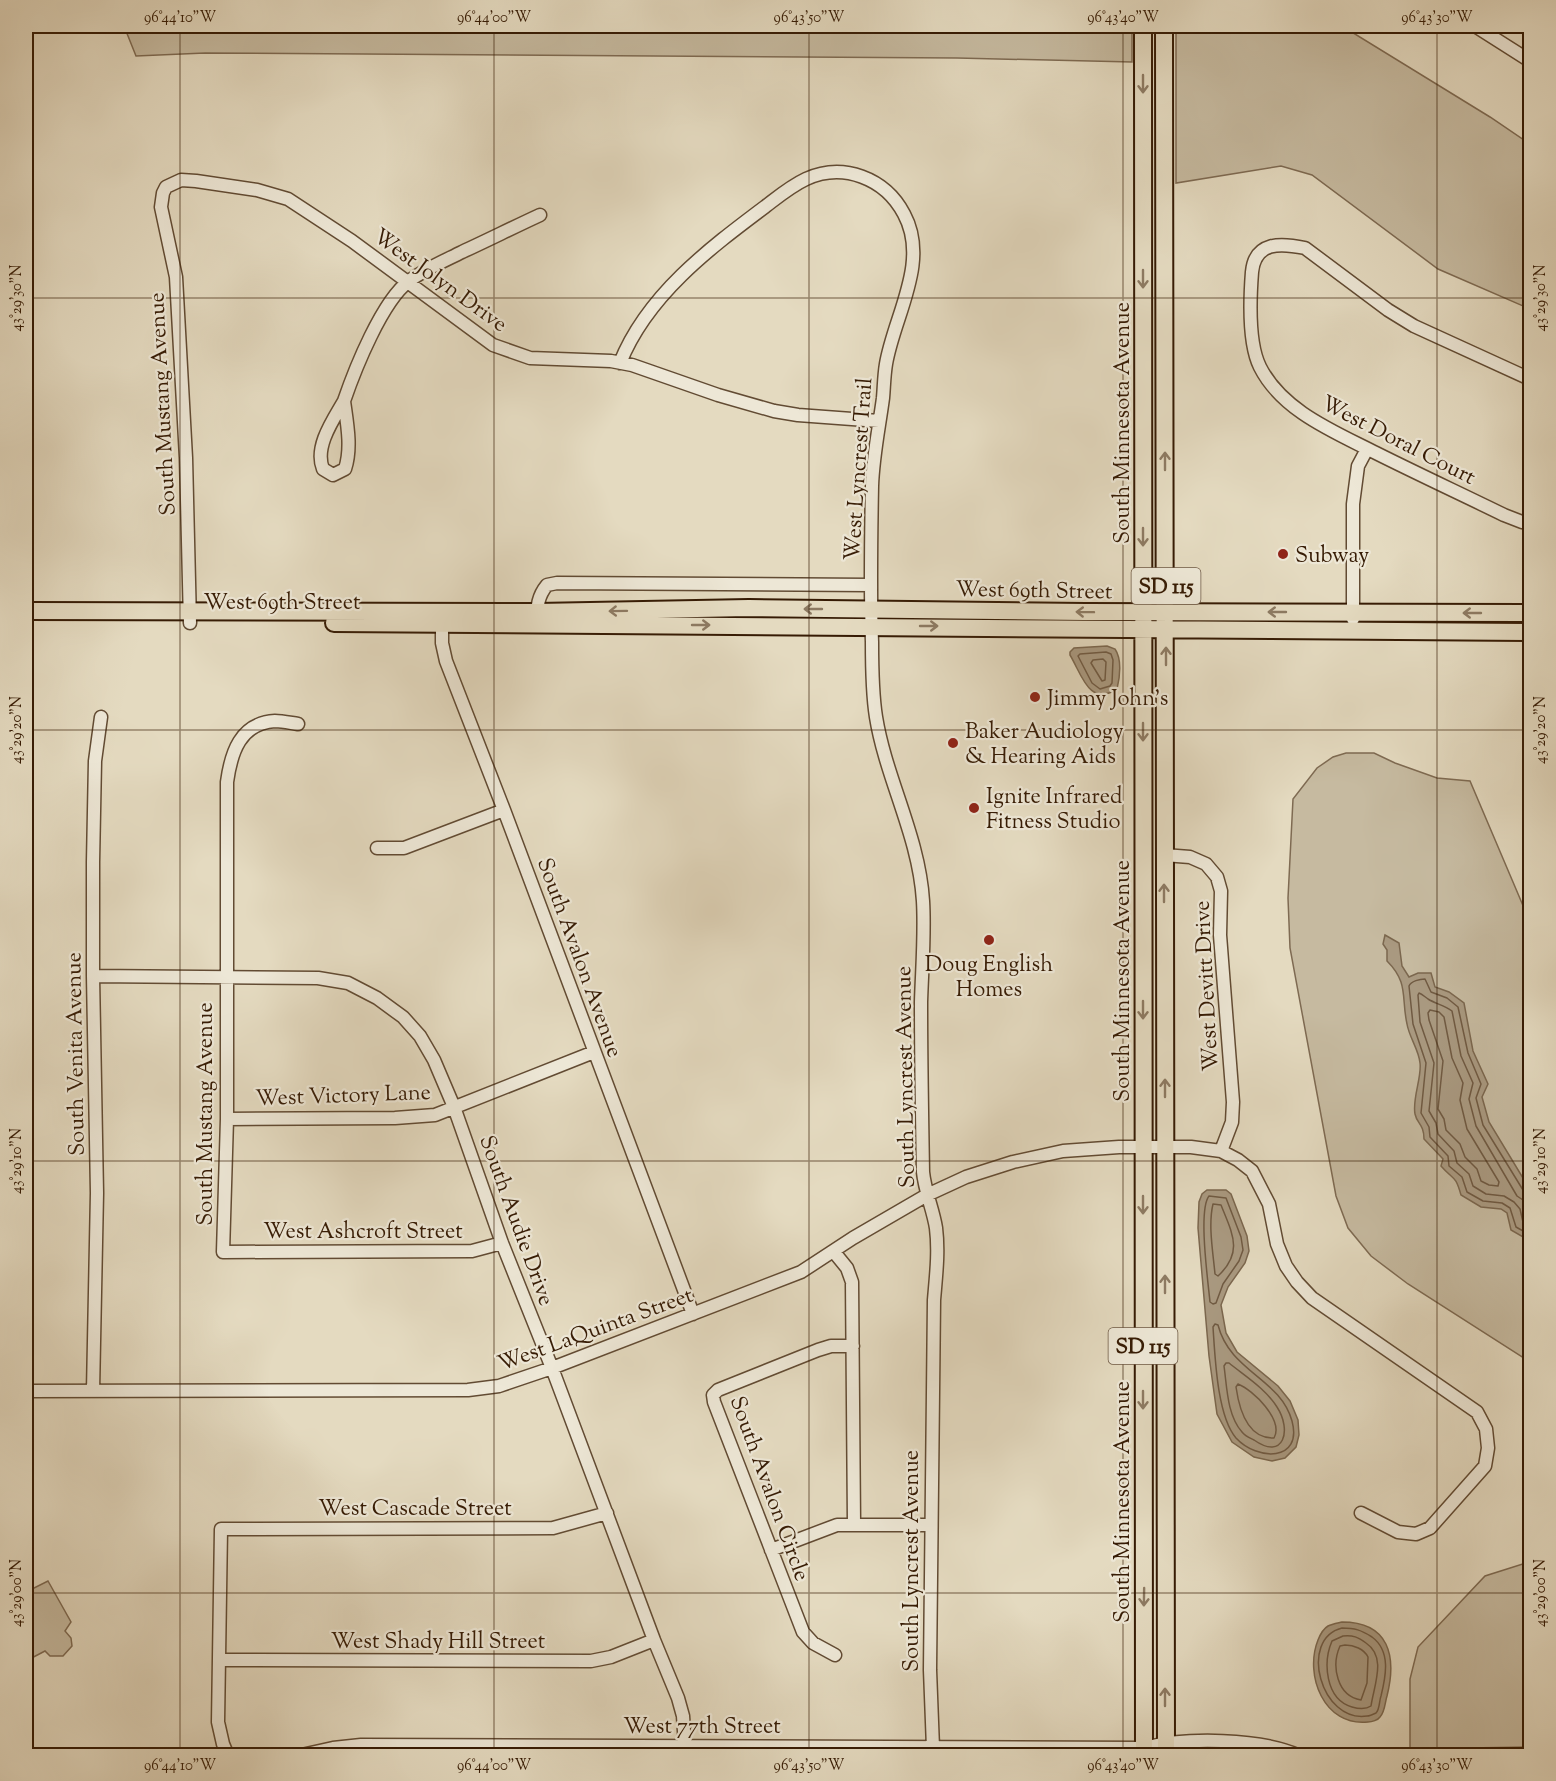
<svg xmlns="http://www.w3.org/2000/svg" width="1556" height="1781" viewBox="0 0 1556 1781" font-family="'Sorts Mill Goudy',serif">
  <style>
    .green { fill: #c6baa0; stroke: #7e6a52; stroke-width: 1.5 }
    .water { fill: #a99980; stroke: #7b674e; stroke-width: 1.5 }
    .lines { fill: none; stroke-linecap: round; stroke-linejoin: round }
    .shore { stroke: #705a42; stroke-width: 1.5 }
    .minor-casing { stroke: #624b33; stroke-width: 15 }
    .major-casing { stroke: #361b04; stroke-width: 20 }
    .minor { stroke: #ede7d6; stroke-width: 12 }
    .major { stroke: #e4dac0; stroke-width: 16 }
    .oneway { stroke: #8d7a62 }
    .ticks { fill: none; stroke: #361b04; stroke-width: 1.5; stroke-opacity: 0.45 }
    .poi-dot { fill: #8f2418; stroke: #ede7d6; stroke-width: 2 }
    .labels { text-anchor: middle; stroke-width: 4.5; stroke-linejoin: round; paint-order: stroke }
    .shield { fill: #ede7d6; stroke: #6d5843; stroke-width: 1.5 }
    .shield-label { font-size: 21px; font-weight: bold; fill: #361b04 }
    .street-label { font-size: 22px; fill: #361b04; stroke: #ede7d6 }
    .poi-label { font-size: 22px; fill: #361b04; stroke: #ede7d6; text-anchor: start }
    .neatline { fill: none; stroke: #361b04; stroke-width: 2 }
    .ticks-label { font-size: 15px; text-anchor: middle; fill: #361b04 }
  </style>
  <rect width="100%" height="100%" fill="#e4dac0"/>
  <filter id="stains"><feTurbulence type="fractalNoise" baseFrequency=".00333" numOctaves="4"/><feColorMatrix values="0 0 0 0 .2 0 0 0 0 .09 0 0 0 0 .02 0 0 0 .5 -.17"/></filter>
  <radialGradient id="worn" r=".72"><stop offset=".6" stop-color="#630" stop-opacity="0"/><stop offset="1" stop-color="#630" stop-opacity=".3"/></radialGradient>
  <path class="green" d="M 124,26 L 1132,26 L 1132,62 L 957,58 L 205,53 L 136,56 Z
    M 1176,26 L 1342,26 L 1490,117 L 1530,144 L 1530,309 L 1438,269 L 1312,175 L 1281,166 L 1176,183 Z
    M 1346,753 L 1374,753 L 1395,763 L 1437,778 L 1470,781 L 1530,922 L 1530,1362 L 1408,1284 L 1371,1256 L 1348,1228 L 1336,1196 L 1290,948 L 1288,898 L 1293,799 L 1317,768 L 1333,757 Z
    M 1530,1551 L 1530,1747 L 1410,1749 L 1410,1679 L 1418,1647 L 1485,1576 L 1526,1563 Z
    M 48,1581 L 71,1622 L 65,1631 L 71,1638 L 72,1646 L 63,1656 L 50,1656 L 45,1651 L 26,1661 L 26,1592 Z"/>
  <path class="water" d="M 1107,646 L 1115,649 C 1122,659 1120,677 1117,689 C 1089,707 1082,675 1070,655 L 1070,652 L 1074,648 Z
    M 1385,935 L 1399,943 L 1402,966 L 1409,977 L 1418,973 L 1431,973 L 1435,987 L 1449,992 L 1464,1003 L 1473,1051 L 1488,1084 L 1482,1097 L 1489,1122 L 1526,1183 L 1530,1195 L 1530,1241 L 1511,1230 L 1507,1213 L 1501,1209 L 1481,1207 L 1461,1195 C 1455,1174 1454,1181 1441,1166 L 1443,1159 L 1424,1139 C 1424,1124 1417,1124 1415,1114 C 1412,1099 1422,1077 1420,1063 C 1419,1050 1409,1037 1407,1024 C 1401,997 1409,983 1387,961 L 1387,950 L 1383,944 Z
    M 1207,1190 L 1226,1190 L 1231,1194 L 1247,1236 L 1249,1251 L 1245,1263 L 1228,1287 L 1221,1305 L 1226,1333 L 1237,1352 L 1278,1386 L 1290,1401 L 1298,1420 L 1299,1435 L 1296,1447 L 1285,1458 L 1272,1461 L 1254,1457 L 1232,1442 L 1217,1414 L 1209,1356 L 1198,1228 L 1199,1202 L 1202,1194 Z
    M 1342,1622 C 1389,1622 1397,1656 1387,1696 C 1385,1702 1385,1712 1380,1717 C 1378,1720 1372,1722 1368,1722 C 1324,1727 1304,1675 1318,1640 C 1320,1635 1323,1629 1328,1626 C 1332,1624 1338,1623 1342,1622 Z"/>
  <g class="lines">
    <path class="shore" d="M 1106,652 L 1111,654 L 1113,660 L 1112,683 L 1110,686 L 1100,689 L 1092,683 L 1078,656 L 1080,654 Z
      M 1103,659 L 1106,662 L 1105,680 L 1102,681 L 1091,663 L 1093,660 Z
      M 1430,1010 L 1439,1012 L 1444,1017 L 1452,1058 L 1463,1083 L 1460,1100 L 1467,1129 L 1499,1182 L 1498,1186 L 1489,1185 L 1481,1181 L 1477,1169 L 1465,1157 L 1460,1144 L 1446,1130 L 1444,1119 L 1438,1109 L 1443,1061 L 1429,1020 L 1428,1013 Z
      M 1530,1194 L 1523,1190 L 1483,1125 L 1476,1098 L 1481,1084 L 1468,1053 L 1458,1007 L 1447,998 L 1431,992 L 1425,979 C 1420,979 1411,981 1409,986 L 1413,1024 L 1426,1063 L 1421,1113 L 1429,1127 L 1430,1137 L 1448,1156 L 1449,1166 L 1462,1177 L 1467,1192 L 1483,1201 L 1502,1203 L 1510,1208 L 1516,1227 L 1530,1235
      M 1209,1196 L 1226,1198 L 1241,1237 L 1243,1250 L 1239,1261 L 1223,1284 L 1216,1303 L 1213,1304 L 1210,1302 C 1208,1281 1198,1210 1209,1196 Z
      M 1530,1201 L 1523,1200 L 1517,1196 L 1476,1126 L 1469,1099 L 1473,1083 L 1461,1056 L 1452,1011 C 1444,1005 1436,1004 1428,999 C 1425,997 1422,994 1419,993 L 1418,995 L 1420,1022 L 1434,1063 L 1429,1111 L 1436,1123 L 1438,1134 L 1454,1151 L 1457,1163 L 1469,1174 L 1473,1186 L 1486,1194 L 1504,1196 L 1514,1202 L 1520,1209 L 1523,1222 L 1530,1227
      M 1213,1204 L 1221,1205 C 1232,1233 1244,1252 1218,1276 L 1215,1274 C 1213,1252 1208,1225 1213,1204 Z
      M 1215,1324 L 1218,1325 C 1230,1372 1280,1378 1292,1421 C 1303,1462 1257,1461 1236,1438 C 1217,1416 1215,1356 1213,1327 Z
      M 1226,1363 L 1229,1363 C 1245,1376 1266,1389 1277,1407 C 1292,1430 1284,1461 1254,1440 C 1250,1438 1245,1436 1242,1432 C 1227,1415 1227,1387 1224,1366 Z
      M 1238,1384 C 1253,1390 1284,1420 1274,1438 C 1247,1439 1239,1408 1236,1387 Z
      M 1342,1628 C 1355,1628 1361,1630 1372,1637 C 1391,1651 1386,1676 1381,1696 C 1379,1701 1380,1709 1376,1713 C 1374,1714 1369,1716 1367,1716 C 1321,1723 1298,1639 1342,1628 Z
      M 1343,1636 C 1353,1635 1358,1637 1366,1643 C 1387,1657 1374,1685 1371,1706 C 1365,1710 1359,1709 1352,1707 C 1325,1699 1323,1662 1332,1641 Z
      M 1345,1645 C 1354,1645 1364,1649 1368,1657 L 1367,1683 L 1361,1700 C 1337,1696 1331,1666 1340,1646 Z"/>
    <g class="minor-casing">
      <path id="minor" d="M 1475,26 L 1530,61
        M 620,363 C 647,295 710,248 766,206 C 779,196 791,186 806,179 C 843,162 885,178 904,214 C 930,262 894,316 886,364 C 884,376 884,387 883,398 C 879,428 873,456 872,486 C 871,538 870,590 872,642 C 872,667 872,692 876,717 C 886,779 919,836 923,901 C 925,934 922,969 921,1002 C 921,1059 922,1116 923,1172 C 925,1192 933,1209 936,1228 C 939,1252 936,1276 934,1300 L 930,1670 L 933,1748 L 935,1756
        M 1530,379 L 1414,326 L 1388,310 L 1305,248 C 1281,243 1255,241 1252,272 C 1250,298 1248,343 1260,367 C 1282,411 1335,432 1376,453 C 1418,474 1461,494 1504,515 L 1522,522 L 1530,523
        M 344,401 C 355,369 382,301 409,281 C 425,269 444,261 462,252 C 488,240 514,227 540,215
        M 344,401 C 347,423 352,448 345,469 L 333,475 L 323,469 C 314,447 333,420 344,401 Z
        M 442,616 L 442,643 L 446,661 L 504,810 L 693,1314
        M 1353,619 L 1353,504 L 1358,466 L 1367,449
        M 537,620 C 537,606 538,596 547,585 L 557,583 L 871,585
        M 190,623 L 186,458 L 176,277 L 161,207 L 163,193 L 166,187 L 181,180 L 196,181 L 257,190 L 288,199 L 352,241 L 493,345 L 530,358 L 611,361 L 632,365 L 718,395 L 774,411 L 798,415 L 879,421
        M 298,724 C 291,723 282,721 275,721 C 240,723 231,753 227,782 L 227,1119 L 223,1252 L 472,1251 L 502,1243
        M 377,848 L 404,848 L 504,810
        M 1164,855 L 1190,857 L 1206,864 L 1217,877 L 1221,891 L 1220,935 L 1233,1102 L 1232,1122 L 1221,1151
        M 93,976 L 318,978 L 348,983 L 377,998 L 403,1017 L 420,1036 L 434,1060 L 454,1107 L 502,1243 L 552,1368 L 654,1640 L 678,1698 L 683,1716 L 685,1746 L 688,1756
        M 227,1119 L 395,1118 L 435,1115 L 594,1052
        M 834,1252 L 847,1268 L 852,1282 L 854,1524
        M 26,1391 L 468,1390 L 499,1386 L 552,1368 L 801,1272 L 853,1238 L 927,1195 L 966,1177 L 1013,1162 L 1063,1151 L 1119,1147 L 1191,1147 L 1221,1151 L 1238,1160 L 1252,1171 L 1269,1204 L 1277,1244 L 1286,1266 L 1297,1282 L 1312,1298 L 1477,1412 L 1486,1429 L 1488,1448 L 1485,1466 L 1430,1528 L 1416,1534 L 1398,1532 L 1361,1513
        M 93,1391 L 97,1193 L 93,976 L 93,862 L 95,761 L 101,717
        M 771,1550 L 837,1525 L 931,1525
        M 835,1655 L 813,1643 L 803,1632 L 714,1402 L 713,1395 L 718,1390 L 818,1350 L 831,1346 L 853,1346
        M 219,1660 L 591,1661 L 611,1657 L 654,1640
        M 228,1756 L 223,1744 L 218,1722 L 221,1529 L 553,1528 L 607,1513
        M 297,1756 L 333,1748 L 361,1745 L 1144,1748 C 1186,1737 1260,1738 1300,1756"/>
    </g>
    <g class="major-casing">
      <path id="major" d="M 1143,26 L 1144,1756
        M 1164,26 L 1166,1756
        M 26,611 L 537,612 L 749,608 L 1085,612 L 1530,613
        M 334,623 L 1530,632"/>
    </g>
    <use href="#minor" class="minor"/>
    <use href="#major" class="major"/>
  </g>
  <defs><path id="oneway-shaft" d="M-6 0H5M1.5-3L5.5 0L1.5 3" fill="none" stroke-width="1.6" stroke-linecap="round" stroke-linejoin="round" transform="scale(1.5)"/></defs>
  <g class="oneway">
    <use href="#oneway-shaft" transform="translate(1143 84) rotate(90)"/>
    <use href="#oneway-shaft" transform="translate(1143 279) rotate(90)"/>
    <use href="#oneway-shaft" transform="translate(1165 461) rotate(-90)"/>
    <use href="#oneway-shaft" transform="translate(1143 537) rotate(90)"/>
    <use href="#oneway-shaft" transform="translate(813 609) rotate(-180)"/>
    <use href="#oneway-shaft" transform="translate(618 611) rotate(179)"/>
    <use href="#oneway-shaft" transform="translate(1085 612) rotate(-179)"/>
    <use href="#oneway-shaft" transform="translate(1277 612) rotate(-180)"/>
    <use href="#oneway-shaft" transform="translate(1472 613) rotate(-180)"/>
    <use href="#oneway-shaft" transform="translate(701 625)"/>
    <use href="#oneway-shaft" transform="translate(929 626)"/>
    <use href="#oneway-shaft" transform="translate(1166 656) rotate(-90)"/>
    <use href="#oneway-shaft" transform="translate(1143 732) rotate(90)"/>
    <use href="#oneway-shaft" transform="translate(1164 893) rotate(-90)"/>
    <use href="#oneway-shaft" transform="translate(1143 1010) rotate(90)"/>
    <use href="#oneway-shaft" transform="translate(1165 1088) rotate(-90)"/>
    <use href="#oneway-shaft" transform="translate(1143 1205) rotate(90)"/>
    <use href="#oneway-shaft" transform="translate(1165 1284) rotate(-90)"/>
    <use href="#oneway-shaft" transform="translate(1143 1400) rotate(90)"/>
    <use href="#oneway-shaft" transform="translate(1144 1597) rotate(91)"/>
    <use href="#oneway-shaft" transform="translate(1165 1697) rotate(-90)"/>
  </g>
  <path class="ticks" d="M 180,26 L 180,1756M 494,26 L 494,1756M 809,26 L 809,1756M 1123,26 L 1123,1756M 1437,26 L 1437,1756M 26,298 L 1530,298M 26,730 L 1530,730M 26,1161 L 1530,1161M 26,1593 L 1530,1593"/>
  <g class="poi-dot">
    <circle cx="1283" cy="554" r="6"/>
    <circle cx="1035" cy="697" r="6"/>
    <circle cx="953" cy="743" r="6"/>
    <circle cx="974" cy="808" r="6"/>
    <circle cx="989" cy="940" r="6"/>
  </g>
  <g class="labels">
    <g class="shield">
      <rect x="1131.5" y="568" width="69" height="36" rx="4.5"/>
      <rect x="1108.5" y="1328" width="69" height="36" rx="4.5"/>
    </g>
    <g class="shield-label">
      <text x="1166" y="593">SD 115</text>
      <text x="1143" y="1353">SD 115</text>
    </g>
    <g class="street-label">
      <text transform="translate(441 279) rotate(36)" y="8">West Jolyn Drive</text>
      <text transform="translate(161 404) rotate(-93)" y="8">South Mustang Avenue</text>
      <text transform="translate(1121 423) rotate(-90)" y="8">South Minnesota Avenue</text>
      <text transform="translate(1399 439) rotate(27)" y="8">West Doral Court</text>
      <text transform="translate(857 469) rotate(-86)" y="8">West Lyncrest Trail</text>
      <text transform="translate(1034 589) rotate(1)" y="8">West 69th Street</text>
      <text x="282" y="609">West 69th Street</text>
      <text transform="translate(581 957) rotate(70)" y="8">South Avalon Avenue</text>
      <text transform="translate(1121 981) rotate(-90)" y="8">South Minnesota Avenue</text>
      <text transform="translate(1205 986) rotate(-93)" y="8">West Devitt Drive</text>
      <text transform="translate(74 1054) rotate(-91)" y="8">South Venita Avenue</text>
      <text transform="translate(904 1077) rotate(-91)" y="8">South Lyncrest Avenue</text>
      <text transform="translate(343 1094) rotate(-2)" y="8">West Victory Lane</text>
      <text transform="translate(204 1114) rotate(-90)" y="8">South Mustang Avenue</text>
      <text transform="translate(518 1220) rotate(70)" y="8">South Audie Drive</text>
      <text x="363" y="1238">West Ashcroft Street</text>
      <text transform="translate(595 1328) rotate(-20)" y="8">West LaQuinta Street</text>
      <text transform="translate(771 1488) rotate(70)" y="8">South Avalon Circle</text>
      <text transform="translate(1121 1502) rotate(-90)" y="8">South Minnesota Avenue</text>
      <text x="415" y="1515">West Cascade Street</text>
      <text transform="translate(910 1561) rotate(-90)" y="8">South Lyncrest Avenue</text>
      <text x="438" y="1648">West Shady Hill Street</text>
      <text x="702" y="1733">West 77th Street</text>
    </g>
    <g class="poi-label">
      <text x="1295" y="562">Subway</text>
      <text x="1047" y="705">Jimmy John's</text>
      <text x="965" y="738">Baker Audiology<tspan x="965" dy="25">&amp; Hearing Aids</tspan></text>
      <text x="986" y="803">Ignite Infrared<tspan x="986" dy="25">Fitness Studio</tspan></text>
      <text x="989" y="971" text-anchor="middle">Doug English<tspan x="989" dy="25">Homes</tspan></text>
    </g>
  </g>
  <rect width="1556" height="1781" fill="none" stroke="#e4dac0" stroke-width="66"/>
  <rect x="33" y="33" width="1490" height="1715" class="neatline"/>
  <g class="ticks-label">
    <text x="180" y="22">96°44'10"W</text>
    <text x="494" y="22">96°44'00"W</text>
    <text x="809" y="22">96°43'50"W</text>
    <text x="1123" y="22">96°43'40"W</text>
    <text x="1437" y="22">96°43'30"W</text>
    <text transform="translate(16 298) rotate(-90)" y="5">43°29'30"N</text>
    <text transform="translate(1540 298) rotate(-90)" y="5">43°29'30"N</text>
    <text transform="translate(16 730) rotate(-90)" y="5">43°29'20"N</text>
    <text transform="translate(1540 730) rotate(-90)" y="5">43°29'20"N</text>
    <text transform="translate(16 1161) rotate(-90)" y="5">43°29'10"N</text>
    <text transform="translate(1540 1161) rotate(-90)" y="5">43°29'10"N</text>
    <text transform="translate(16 1593) rotate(-90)" y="5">43°29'00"N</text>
    <text transform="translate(1540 1593) rotate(-90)" y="5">43°29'00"N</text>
    <text x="180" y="1770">96°44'10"W</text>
    <text x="494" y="1770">96°44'00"W</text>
    <text x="809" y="1770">96°43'50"W</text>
    <text x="1123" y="1770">96°43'40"W</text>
    <text x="1437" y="1770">96°43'30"W</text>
  </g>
  <rect width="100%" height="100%" filter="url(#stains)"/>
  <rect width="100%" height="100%" fill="url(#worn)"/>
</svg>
